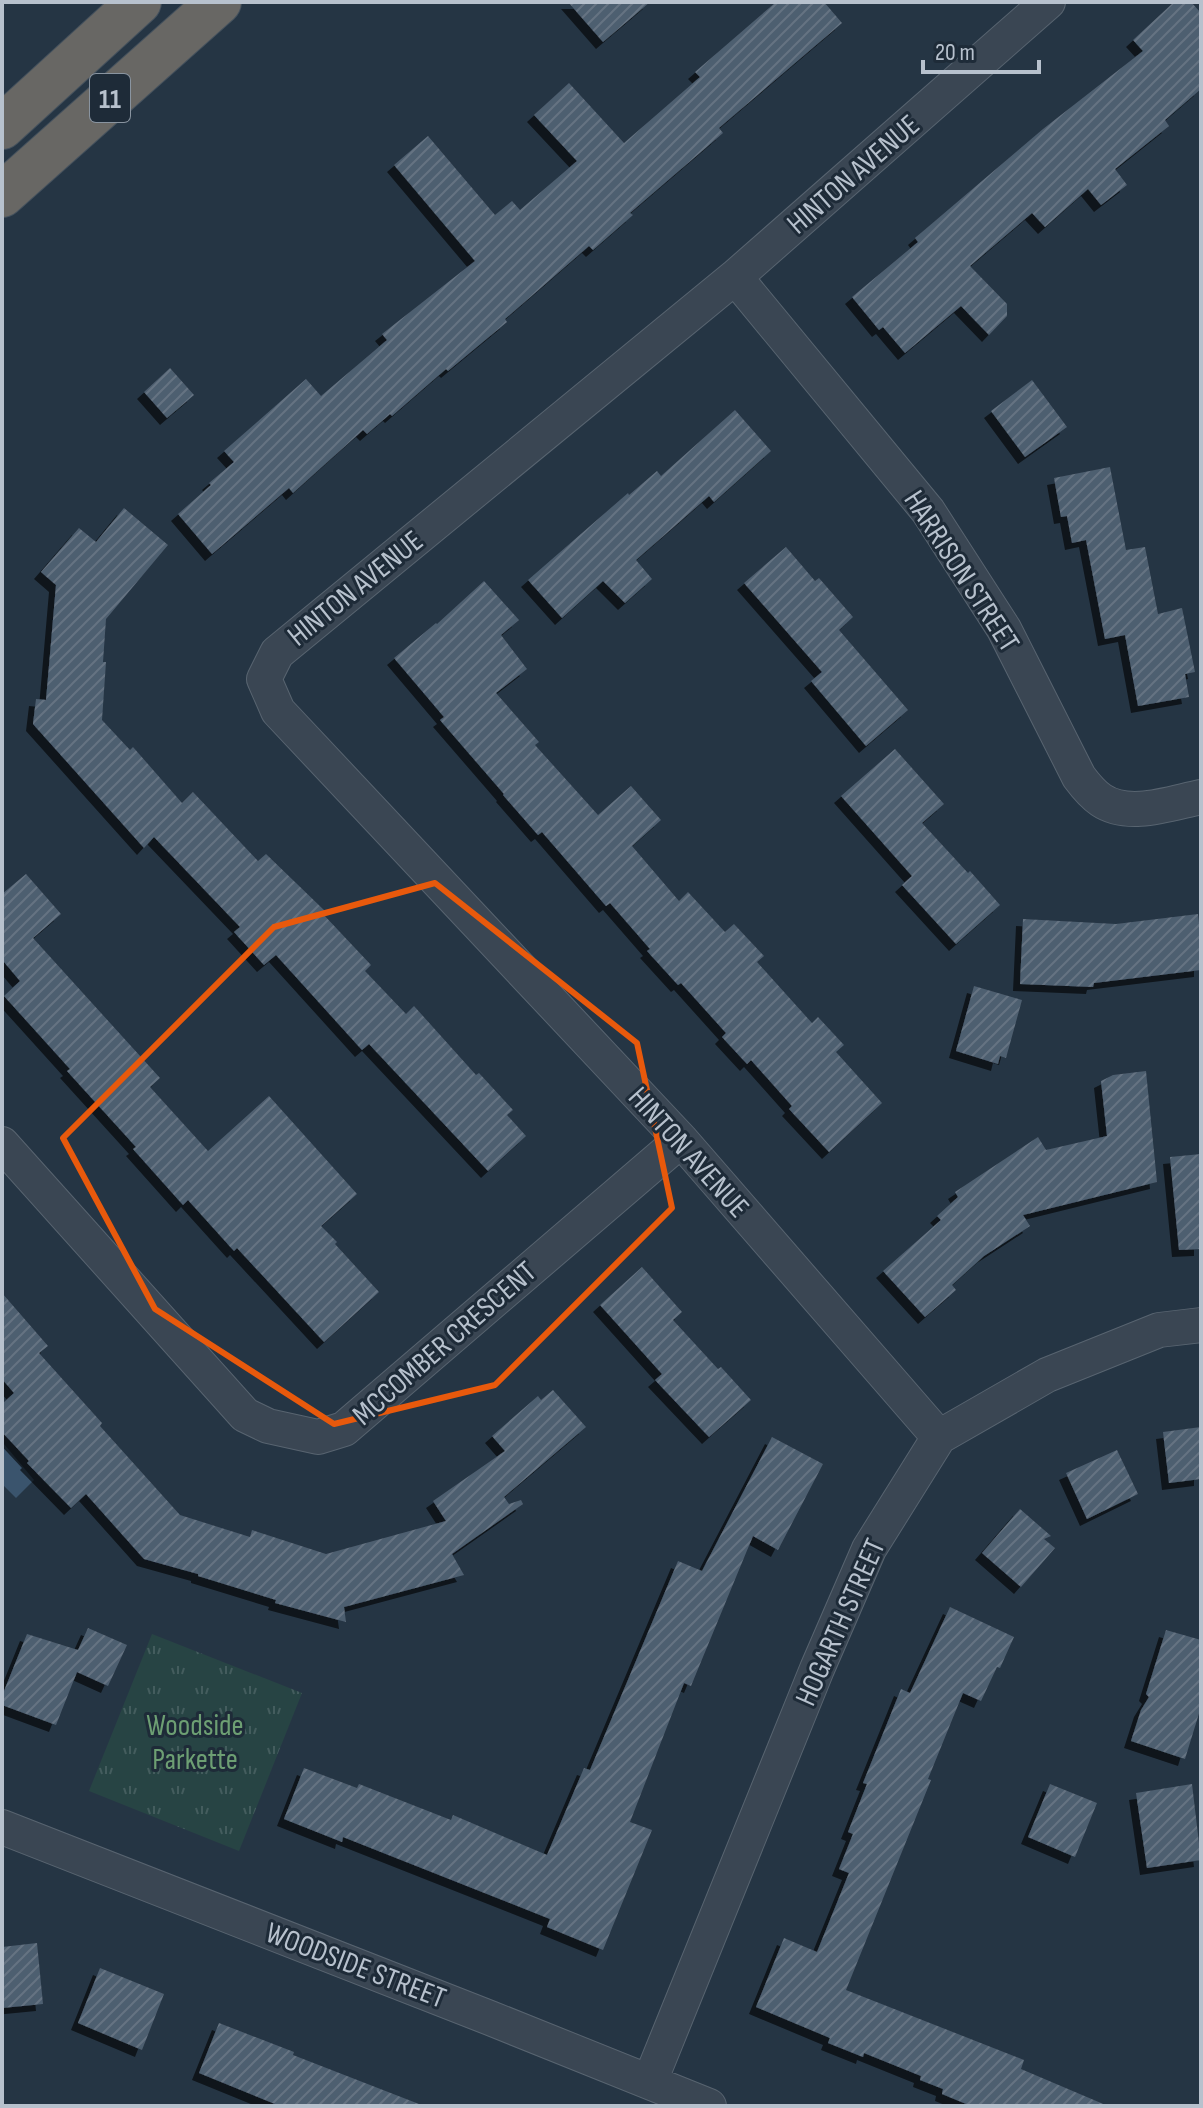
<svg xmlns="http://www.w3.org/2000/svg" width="1203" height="2108" viewBox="0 0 1203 2108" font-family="'Sofia Sans Condensed',sans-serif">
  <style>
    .park { fill: url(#park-tufts) }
    .water { fill: #3a546d }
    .building { fill: url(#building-hatch); filter: url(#shadow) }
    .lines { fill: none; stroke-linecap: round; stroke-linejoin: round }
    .minor-casing { stroke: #586470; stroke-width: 36 }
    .trunk-casing { stroke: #44515d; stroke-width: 46 }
    .minor { stroke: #3a4653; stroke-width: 34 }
    .trunk { stroke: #686764; stroke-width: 44 }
    .marked { fill: none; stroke: #e8590c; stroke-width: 6; stroke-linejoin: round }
    .labels { text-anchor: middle; stroke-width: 6; stroke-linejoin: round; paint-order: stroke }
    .shield { fill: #1e2b38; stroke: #8994a0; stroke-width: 2 }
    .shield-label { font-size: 28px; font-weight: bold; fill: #b7c1cd }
    .street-label { font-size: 30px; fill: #b7c1cd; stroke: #1e2b38 }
    .park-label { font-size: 30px; fill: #6d9f73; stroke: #1e2b38 }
  </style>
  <defs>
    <pattern id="park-tufts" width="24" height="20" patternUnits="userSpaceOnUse" patternTransform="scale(2)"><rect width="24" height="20" fill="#274444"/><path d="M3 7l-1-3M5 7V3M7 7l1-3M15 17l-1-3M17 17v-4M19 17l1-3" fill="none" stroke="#445d5e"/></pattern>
    <pattern id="building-hatch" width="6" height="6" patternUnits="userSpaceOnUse" patternTransform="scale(2)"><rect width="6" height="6" fill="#4e5e6f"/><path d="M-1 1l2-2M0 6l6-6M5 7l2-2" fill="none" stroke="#657382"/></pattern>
    <filter id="shadow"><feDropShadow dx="-7" dy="7" stdDeviation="0" flood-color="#0009"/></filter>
  </defs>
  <rect width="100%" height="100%" fill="#253544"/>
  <path class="park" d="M 152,1634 L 302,1693 L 239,1851 L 89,1791 Z"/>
  <path class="water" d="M 4,1444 L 34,1480 L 16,1498 L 2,1484 L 2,1446 Z"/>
  <path class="building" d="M 568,2 L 650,2 L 603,42 Z
    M 776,2 L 824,2 L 842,23 L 719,128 L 723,133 L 630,213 L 633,215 L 593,250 L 589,246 L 505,319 L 507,322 L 448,371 L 446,369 L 392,416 L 390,414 L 367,434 L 363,430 L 293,493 L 289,488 L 212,554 L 178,514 L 211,485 L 209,483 L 234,462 L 224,451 L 306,379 L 321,396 L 387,340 L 382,334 L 475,261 L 394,165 L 428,136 L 495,215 L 512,201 L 520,210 L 577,161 L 534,115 L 569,83 L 624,143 L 700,77 L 695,72 Z
    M 1174,2 L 1191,2 L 1201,13 L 1201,89 L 1165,120 L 1169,126 L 1115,169 L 1127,185 L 1101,205 L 1088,189 L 1045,227 L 1032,213 L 970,266 L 1007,304 L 1007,316 L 989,335 L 961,306 L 905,353 L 883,327 L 879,330 L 852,297 L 918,242 L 915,238 L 1043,129 L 1143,51 L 1133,40 Z
    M 170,368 L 194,395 L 167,418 L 144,392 Z
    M 1032,380 L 1067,427 L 1025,457 L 991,411 Z
    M 735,410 L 771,451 L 714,502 L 709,496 L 636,560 L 652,579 L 625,603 L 603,581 L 562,618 L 528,580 L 628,493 L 629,495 L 657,471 L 661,476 Z
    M 1110,467 L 1126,550 L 1145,547 L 1158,614 L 1182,608 L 1195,672 L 1185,674 L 1189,697 L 1138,706 L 1125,635 L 1105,639 L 1086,540 L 1072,543 L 1067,516 L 1061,517 L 1054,478 Z
    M 124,508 L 168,545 L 106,619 L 103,662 L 106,662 L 102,720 L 130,750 L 133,747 L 182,803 L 193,792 L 258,861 L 266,854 L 325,911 L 322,913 L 371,965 L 365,971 L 406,1014 L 414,1006 L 476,1075 L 479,1073 L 513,1110 L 507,1115 L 526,1136 L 488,1171 L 369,1044 L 362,1050 L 276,955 L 264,965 L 234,932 L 240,927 L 154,837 L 144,848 L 33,724 L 36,699 L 46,700 L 56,585 L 41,572 L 79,528 L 96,542 Z
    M 786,547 L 815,581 L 819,578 L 853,617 L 839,630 L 908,710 L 866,746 L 811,681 L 822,672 L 744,583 Z
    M 484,581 L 519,620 L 501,635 L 527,669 L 496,693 L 539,742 L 535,745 L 598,815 L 631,786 L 661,820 L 632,846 L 679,901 L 688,892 L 725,932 L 734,924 L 764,956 L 757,962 L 812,1023 L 818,1017 L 844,1045 L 836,1052 L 882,1103 L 829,1152 L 789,1109 L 792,1106 L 751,1060 L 747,1064 L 722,1037 L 726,1033 L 681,983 L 678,985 L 647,951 L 650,949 L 610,903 L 606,906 L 542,832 L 538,835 L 503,795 L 504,794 L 440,720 L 444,717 L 394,658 L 436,623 L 437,624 Z
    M 895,749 L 944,804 L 922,823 L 968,873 L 970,871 L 1000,905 L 956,944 L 902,885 L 912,876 L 841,796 Z
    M 26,874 L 61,914 L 33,938 L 160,1078 L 150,1087 L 208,1151 L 269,1096 L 357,1194 L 321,1226 L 337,1242 L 335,1244 L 379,1292 L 324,1342 L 237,1248 L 234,1251 L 188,1200 L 183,1205 L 133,1149 L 136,1147 L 67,1071 L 70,1069 L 4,996 L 20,981 L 4,962 L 2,964 L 2,894 Z
    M 1198,914 L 1201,939 L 1201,970 L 1094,983 L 1093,987 L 1020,984 L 1023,919 L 1116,924 Z
    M 974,986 L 1022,1000 L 1006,1058 L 1000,1056 L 998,1064 L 956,1051 Z
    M 1146,1071 L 1157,1182 L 1023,1215 L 1030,1226 L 984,1256 L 952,1285 L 956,1290 L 925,1317 L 883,1271 L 941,1220 L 937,1216 L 958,1197 L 955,1192 L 1038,1137 L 1046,1150 L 1107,1136 L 1101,1081 L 1113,1075 Z
    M 1201,1154 L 1201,1249 L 1179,1250 L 1170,1157 Z
    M 642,1267 L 682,1312 L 673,1320 L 718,1369 L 721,1367 L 751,1400 L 709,1437 L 655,1380 L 662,1374 L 600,1305 Z
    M 2,1293 L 48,1346 L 39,1353 L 102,1423 L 100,1426 L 180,1515 L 250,1537 L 252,1530 L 326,1554 L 446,1521 L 433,1501 L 505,1451 L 492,1436 L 538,1396 L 541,1400 L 553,1390 L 586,1427 L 504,1497 L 509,1504 L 521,1500 L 523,1504 L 452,1554 L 464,1575 L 344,1607 L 346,1622 L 275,1603 L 276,1600 L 198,1576 L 198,1574 L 144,1559 L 86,1494 L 71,1508 L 27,1463 L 29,1461 L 2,1432 L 2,1404 L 14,1393 L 2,1379 Z
    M 1201,1427 L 1201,1479 L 1169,1483 L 1163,1432 Z
    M 772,1437 L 823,1464 L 778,1550 L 753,1536 L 691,1686 L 684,1683 L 630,1822 L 652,1830 L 603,1950 L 547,1927 L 550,1919 L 343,1837 L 342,1842 L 284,1819 L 304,1768 L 357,1788 L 359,1784 L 451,1820 L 453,1815 L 547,1855 L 584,1768 L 590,1770 L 678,1561 L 702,1571 Z
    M 1117,1450 L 1138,1494 L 1087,1519 L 1066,1473 Z
    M 1020,1509 L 1051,1536 L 1044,1539 L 1055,1548 L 1021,1587 L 982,1553 Z
    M 950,1607 L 1014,1637 L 1000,1668 L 997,1667 L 981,1701 L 963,1693 L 928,1779 L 931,1780 L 846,1990 L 1024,2060 L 1021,2069 L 1108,2106 L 971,2106 L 942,2094 L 943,2089 L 920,2080 L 921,2076 L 864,2053 L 863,2057 L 828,2043 L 830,2038 L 756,2007 L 784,1938 L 817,1952 L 849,1873 L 839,1869 L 853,1834 L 848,1832 L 867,1784 L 863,1783 L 901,1689 L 910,1693 Z
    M 88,1628 L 127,1645 L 108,1686 L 77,1672 L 56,1725 L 2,1705 L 2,1696 L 27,1634 L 78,1650 Z
    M 1166,1630 L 1201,1640 L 1201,1707 L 1185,1759 L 1131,1741 L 1141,1710 L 1149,1697 L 1146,1694 Z
    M 1050,1784 L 1097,1803 L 1075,1857 L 1028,1837 Z
    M 1192,1784 L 1201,1860 L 1147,1868 L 1136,1793 Z
    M 37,1943 L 43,2004 L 2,2008 L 2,1947 Z
    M 100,1968 L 164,1994 L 142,2050 L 78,2023 Z
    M 219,2023 L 294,2052 L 293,2055 L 419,2104 L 419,2106 L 280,2106 L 199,2073 Z"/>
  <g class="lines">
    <g class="minor-casing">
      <path id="minor" d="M 735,277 L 928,511 L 1004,629 L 1079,777 C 1085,785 1092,794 1101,800 C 1129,819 1171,803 1201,797
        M 2,1144 L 245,1415 L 268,1426 L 318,1437 L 344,1429 L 681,1140
        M 939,1437 L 681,1140 L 278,711 L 264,679 L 277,653 L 735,277 L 1048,2
        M 2,1827 L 490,2018 L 709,2106
        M 650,2081 L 817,1669 L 869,1549 L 939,1437 L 1047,1375 L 1159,1330 L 1201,1325"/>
    </g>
    <g class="trunk-casing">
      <path id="trunk" d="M 2,127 L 139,2
        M 2,195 L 219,2"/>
    </g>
    <use href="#minor" class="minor"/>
    <use href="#trunk" class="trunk"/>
  </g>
  <path class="marked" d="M 435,883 L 637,1043 L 672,1208 L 495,1385 L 334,1424 L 155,1309 L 63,1138 L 274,927 Z"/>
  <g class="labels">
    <rect class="shield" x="90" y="74" width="40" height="48" rx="6"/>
    <g class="shield-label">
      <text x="110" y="108">11</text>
    </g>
    <g class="street-label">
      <text transform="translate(853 174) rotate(-41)" y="10">HINTON AVENUE</text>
      <text transform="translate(962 571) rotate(57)" y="10">HARRISON STREET</text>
      <text transform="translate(355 588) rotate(-39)" y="10">HINTON AVENUE</text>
      <text transform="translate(689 1152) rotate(48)" y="10">HINTON AVENUE</text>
      <text transform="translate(444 1343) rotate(-41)" y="10">MCCOMBER CRESCENT</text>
      <text transform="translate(840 1622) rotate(-66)" y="10">HOGARTH STREET</text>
      <text transform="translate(356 1965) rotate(21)" y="10">WOODSIDE STREET</text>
    </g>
    <g class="park-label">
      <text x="195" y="1735">Woodside<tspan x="195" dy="34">Parkette</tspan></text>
    </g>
  </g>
  <rect width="1203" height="2108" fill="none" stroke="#b7c1cd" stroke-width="8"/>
  <path d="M923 60v12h116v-12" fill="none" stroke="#b7c1cd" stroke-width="4"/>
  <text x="935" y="60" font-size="24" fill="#b7c1cd" stroke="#1e2b38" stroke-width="6" paint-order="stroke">20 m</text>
</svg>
